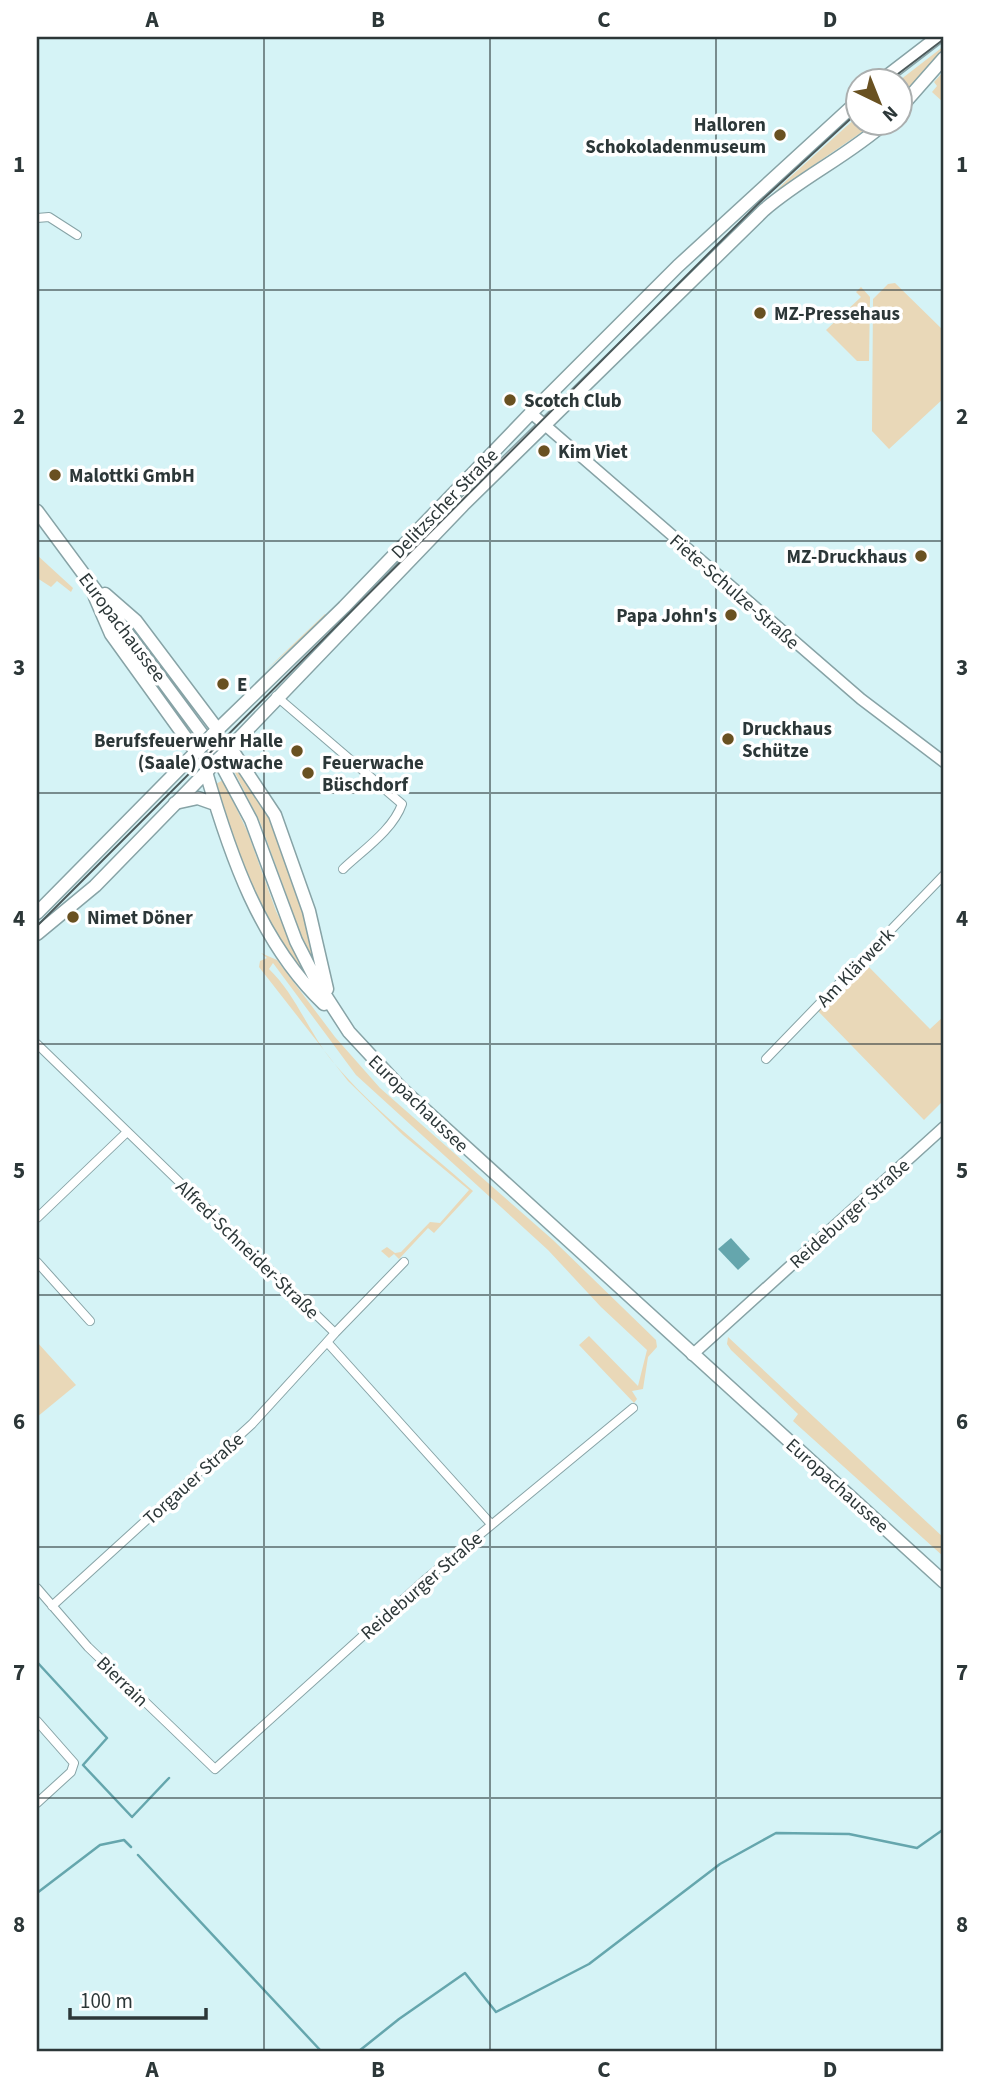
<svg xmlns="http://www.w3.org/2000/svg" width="981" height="2088" viewBox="0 0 981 2088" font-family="'Source Sans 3',sans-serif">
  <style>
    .green { fill: #e9d8b8 }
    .water { fill: #65a6ad }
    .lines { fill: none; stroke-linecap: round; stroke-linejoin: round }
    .stream { stroke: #65a6ad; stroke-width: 2.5 }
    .minor-casing { stroke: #87a3a6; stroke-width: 10 }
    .tertiary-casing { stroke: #87a3a6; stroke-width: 13 }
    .secondary-casing { stroke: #87a3a6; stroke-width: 15 }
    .primary-casing { stroke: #87a3a6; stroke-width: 15 }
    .minor { stroke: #fff; stroke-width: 8 }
    .tertiary { stroke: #fff; stroke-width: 10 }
    .secondary { stroke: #fff; stroke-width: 12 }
    .primary { stroke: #fff; stroke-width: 12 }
    .tram { stroke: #4c5a5b; stroke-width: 2 }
    .secondary-bridge-casing { stroke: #87a3a6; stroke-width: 15; stroke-linecap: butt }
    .secondary-bridge { stroke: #fff; stroke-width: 12 }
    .grid { fill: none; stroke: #2c3738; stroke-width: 2; stroke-opacity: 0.55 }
    .poi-dot { fill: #695121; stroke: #fff; stroke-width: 2.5 }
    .labels { text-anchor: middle; stroke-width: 7; stroke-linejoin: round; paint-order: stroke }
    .poi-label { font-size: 19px; font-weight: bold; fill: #2c3738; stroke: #fff; text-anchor: start }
    .street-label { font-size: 19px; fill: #2c3738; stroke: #fff }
    .neatline { fill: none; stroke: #2c3738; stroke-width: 2.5 }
    .grid-label { font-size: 23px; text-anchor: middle; font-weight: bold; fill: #2c3738 }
  </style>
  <rect width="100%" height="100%" fill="#d5f3f6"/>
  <path class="green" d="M 944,46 L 944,54 L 901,104 L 900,80 Z
    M 944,71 L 944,103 L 932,92 L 937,86 L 934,82 Z
    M 858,116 L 858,122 L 875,123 L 792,180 L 696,270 L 788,179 Z
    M 895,283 L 944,331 L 944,398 L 889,449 L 872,431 L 873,299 L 888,284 Z
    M 861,287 L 870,297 L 869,361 L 857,361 L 826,330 L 861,297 L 856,292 Z
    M 37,555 L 73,588 L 71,592 L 57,581 L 51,587 L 37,578 Z
    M 325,614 L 327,616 L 264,672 Z
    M 229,761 L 236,765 L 271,816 L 302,900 L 320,976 L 288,907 L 290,905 L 260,822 Z
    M 223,780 L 248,833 L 276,911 L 314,988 C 261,922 241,863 214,785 Z
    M 261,953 L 277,960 L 335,1037 L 380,1088 L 553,1240 L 656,1340 L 657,1347 L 648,1357 L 643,1389 L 632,1391 L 637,1399 L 634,1403 L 579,1345 L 589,1336 L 638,1386 L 647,1350 L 601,1307 L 548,1250 L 356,1075 L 273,963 L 269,969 C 296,995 309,1033 333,1062 C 374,1111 425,1148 473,1191 L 434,1233 L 428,1228 L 399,1259 L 394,1254 L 389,1258 L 381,1251 L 387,1247 L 395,1253 L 401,1252 L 430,1222 L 440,1223 L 469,1190 L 403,1135 L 348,1081 L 259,967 L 260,961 L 267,958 Z
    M 865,963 L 930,1029 L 944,1016 L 944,1100 L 924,1120 L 817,1010 Z
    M 728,1337 L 944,1538 L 944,1557 L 793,1421 L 798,1414 L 731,1350 L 727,1344 Z
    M 37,1342 L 76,1385 L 37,1417 Z"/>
  <path class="water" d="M 731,1238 L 750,1259 L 738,1270 L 718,1249 Z"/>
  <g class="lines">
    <path class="stream" d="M 37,1662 L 107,1738 L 83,1765 L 132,1817 L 169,1778
      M 138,1855 L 321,2051
      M 37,1893 L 100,1845 L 124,1840 L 131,1847
      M 359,2051 L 399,2019 L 465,1973 L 496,2012 L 589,1964 L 720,1864 L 776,1833 L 849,1834 L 917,1848 L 944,1829"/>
    <g class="minor-casing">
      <path id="minor" d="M 37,218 L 49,217 L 77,235
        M 276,696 L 402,804 C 393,830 363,850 343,869
        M 37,1044 L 335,1333 L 327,1342 L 491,1524
        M 766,1059 L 944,875
        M 37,1218 L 126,1133
        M 37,1262 L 90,1321
        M 335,1333 L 404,1262
        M 37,1588 L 88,1647 L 215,1769 L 426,1579 L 633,1408
        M 52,1606 L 252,1424 L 327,1342
        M 37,1721 L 74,1763 L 71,1772 L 37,1803"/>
    </g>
    <g class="tertiary-casing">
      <path id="tertiary" d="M 531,413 L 861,699 L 944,762
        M 692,1355 L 944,1127"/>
    </g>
    <g class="secondary-casing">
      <path id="secondary" d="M 882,80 L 938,37
        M 900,108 L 944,58
        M 212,735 L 344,607 L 531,413 L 678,266 L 858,101
        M 225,753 L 463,505 L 764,210 C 802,177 848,156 886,122
        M 37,913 L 200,748
        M 37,934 L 95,886 L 213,765"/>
    </g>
    <g class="primary-casing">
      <path id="primary" d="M 37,511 L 213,749 L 251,820 L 296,941 L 318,984 L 349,1032 L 402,1089 L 944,1582
        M 105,594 L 136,621 L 218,730
        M 95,597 L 111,634 L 196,752
        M 230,747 L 275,815 L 309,911 L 327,989
        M 206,772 C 230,855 260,943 324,1004
        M 175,803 L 198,798 L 215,804"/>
    </g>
    <use href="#minor" class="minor"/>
    <use href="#tertiary" class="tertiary"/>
    <use href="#secondary" class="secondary"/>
    <use href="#primary" class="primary"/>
    <path class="tram" d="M 890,80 L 944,39
      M 37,926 L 760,202 L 858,112"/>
    <g class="secondary-bridge-casing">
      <path id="secondary-bridge" d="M 200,748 L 212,735
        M 213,764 L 225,753"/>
    </g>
    <use href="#secondary-bridge" class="secondary-bridge"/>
  </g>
  <path class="grid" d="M 264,37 L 264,2051M 490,37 L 490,2051M 716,37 L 716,2051M 37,290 L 944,290M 37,541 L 944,541M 37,793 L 944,793M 37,1044 L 944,1044M 37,1295 L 944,1295M 37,1547 L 944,1547M 37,1798 L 944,1798"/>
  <g class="poi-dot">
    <circle cx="780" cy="135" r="7"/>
    <circle cx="760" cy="313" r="7"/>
    <circle cx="510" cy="400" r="7"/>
    <circle cx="544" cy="451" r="7"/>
    <circle cx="55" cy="475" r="7"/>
    <circle cx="921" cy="556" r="7"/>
    <circle cx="731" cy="615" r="7"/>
    <circle cx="223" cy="684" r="7"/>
    <circle cx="728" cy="739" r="7"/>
    <circle cx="297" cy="751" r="7"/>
    <circle cx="308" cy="773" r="7"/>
    <circle cx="73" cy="917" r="7"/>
  </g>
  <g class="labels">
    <g class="poi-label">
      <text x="766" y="131" text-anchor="end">Halloren<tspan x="766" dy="22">Schokoladenmuseum</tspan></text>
      <text x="774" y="320">MZ-Pressehaus</text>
      <text x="524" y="407">Scotch Club</text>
      <text x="558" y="458">Kim Viet</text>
      <text x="69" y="482">Malottki GmbH</text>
      <text x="907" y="563" text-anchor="end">MZ-Druckhaus</text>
      <text x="717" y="622" text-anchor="end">Papa John's</text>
      <text x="237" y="691">E</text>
      <text x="742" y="735">Druckhaus<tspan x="742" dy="22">Schütze</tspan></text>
      <text x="283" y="747" text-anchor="end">Berufsfeuerwehr Halle<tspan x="283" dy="22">(Saale) Ostwache</tspan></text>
      <text x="322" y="769">Feuerwache<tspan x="322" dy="22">Büschdorf</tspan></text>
      <text x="87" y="924">Nimet Döner</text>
    </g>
    <g class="street-label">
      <text transform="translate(444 503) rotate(-46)" y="7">Delitzscher Straße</text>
      <text transform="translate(735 591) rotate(41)" y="7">Fiete-Schulze-Straße</text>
      <text transform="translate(123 627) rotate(53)" y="7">Europachaussee</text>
      <text transform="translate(855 967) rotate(-46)" y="7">Am Klärwerk</text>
      <text transform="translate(419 1103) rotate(44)" y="7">Europachaussee</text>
      <text transform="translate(849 1213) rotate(-42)" y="7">Reideburger Straße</text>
      <text transform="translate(248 1249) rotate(44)" y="7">Alfred-Schneider-Straße</text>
      <text transform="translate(193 1478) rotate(-42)" y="7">Torgauer Straße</text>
      <text transform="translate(838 1485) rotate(42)" y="7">Europachaussee</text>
      <text transform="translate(421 1585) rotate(-41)" y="7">Reideburger Straße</text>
      <text transform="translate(123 1681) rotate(44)" y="7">Bierrain</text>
    </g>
  </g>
  <rect width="981" height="2088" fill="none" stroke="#ffffff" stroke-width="77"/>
  <g transform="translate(879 102) rotate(137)"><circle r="33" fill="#ffffff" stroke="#abafaf" stroke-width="2"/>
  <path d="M0-5L12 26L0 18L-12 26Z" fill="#695121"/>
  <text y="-10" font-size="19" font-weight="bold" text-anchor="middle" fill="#2c3738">N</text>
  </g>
  <path d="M70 2008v10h136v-10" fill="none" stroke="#2c3738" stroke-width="3.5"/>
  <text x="80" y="2008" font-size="21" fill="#2c3738" stroke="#ffffff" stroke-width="5" paint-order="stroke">100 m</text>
  <rect x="38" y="38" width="904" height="2012" class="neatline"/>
  <g class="grid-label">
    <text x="152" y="27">A</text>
    <text x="378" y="27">B</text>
    <text x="604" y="27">C</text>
    <text x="830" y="27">D</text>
    <text x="19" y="172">1</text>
    <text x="962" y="172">1</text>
    <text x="19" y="424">2</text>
    <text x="962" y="424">2</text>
    <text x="19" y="675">3</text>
    <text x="962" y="675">3</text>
    <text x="19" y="926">4</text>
    <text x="962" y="926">4</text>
    <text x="19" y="1178">5</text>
    <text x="962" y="1178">5</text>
    <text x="19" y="1429">6</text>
    <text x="962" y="1429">6</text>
    <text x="19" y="1680">7</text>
    <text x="962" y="1680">7</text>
    <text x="19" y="1932">8</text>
    <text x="962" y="1932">8</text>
    <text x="152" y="2077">A</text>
    <text x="378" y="2077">B</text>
    <text x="604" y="2077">C</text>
    <text x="830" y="2077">D</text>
  </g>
</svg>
